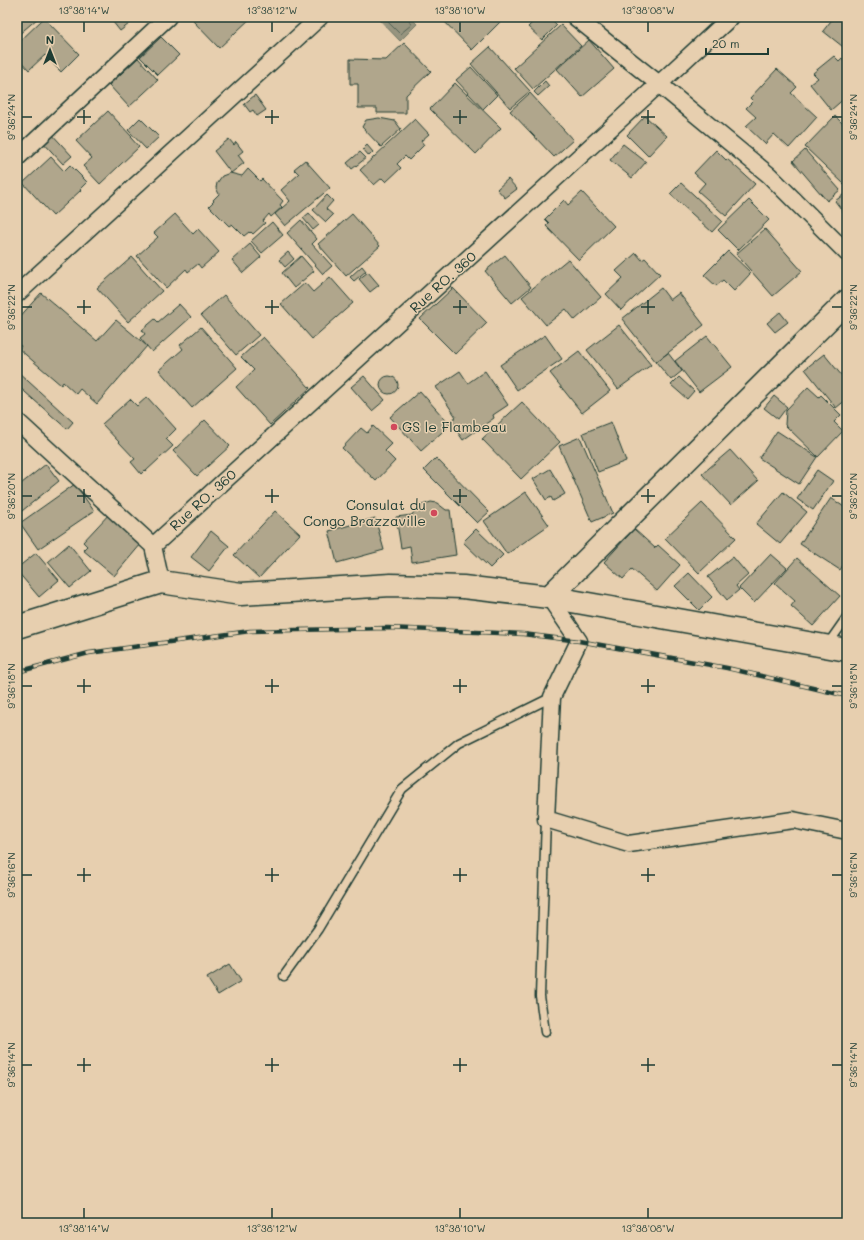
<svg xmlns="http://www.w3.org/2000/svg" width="864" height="1240" viewBox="0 0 864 1240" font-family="Mali,sans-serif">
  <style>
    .water { fill: #98957f; stroke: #687261 }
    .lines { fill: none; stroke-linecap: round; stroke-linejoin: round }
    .shore { stroke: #4f6052; stroke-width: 1 }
    .building { fill: #b0a68c; stroke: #1f3d34 }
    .lane-casing { stroke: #1f3d34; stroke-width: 11 }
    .street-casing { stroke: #1f3d34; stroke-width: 19 }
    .secondary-casing { stroke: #1f3d34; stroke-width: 25 }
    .lane { stroke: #e7cfaf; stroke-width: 8 }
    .street { stroke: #e7cfaf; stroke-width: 16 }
    .secondary { stroke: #e7cfaf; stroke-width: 22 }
    .rail-casing { stroke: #1f3d34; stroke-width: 4.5 }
    .rail { stroke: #e7cfaf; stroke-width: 3; stroke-dasharray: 9; stroke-linecap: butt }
    .ticks { fill: none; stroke: #1f3d34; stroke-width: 1.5 }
    .poi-dot { fill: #d1495b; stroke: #e7cfaf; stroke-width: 1.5 }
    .labels { text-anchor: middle; stroke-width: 3; stroke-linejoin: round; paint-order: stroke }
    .street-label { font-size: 14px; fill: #1f3d34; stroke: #e7cfaf }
    .poi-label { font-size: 14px; fill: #1f3d34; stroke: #e7cfaf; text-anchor: start }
    .neatline { fill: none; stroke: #1f3d34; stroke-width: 1.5 }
    .ticks-label { font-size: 10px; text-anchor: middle; fill: #1f3d34 }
  </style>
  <rect width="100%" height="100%" fill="#e7cfaf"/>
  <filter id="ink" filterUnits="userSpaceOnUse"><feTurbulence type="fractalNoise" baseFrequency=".025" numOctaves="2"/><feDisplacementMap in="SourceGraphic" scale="8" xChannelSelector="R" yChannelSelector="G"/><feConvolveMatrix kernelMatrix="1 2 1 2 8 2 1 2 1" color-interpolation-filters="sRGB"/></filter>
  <g filter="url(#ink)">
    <path class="water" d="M 377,17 L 410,17 L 417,24 L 400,41 Z"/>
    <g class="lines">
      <path class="shore" d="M 383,17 L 400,34 L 411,25 L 408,17"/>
    </g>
    <path class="building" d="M 17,17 L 38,17 L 38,18 L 17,36 Z
      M 109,17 L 138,17 L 120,31 Z
      M 197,17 L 252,17 L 219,48 L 193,21 Z
      M 440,17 L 505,17 L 472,50 Z
      M 538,17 L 549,17 L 557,25 L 542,40 L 528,27 Z
      M 834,17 L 847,17 L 847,50 L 823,31 Z
      M 44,18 L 79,54 L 61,72 L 45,55 L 29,70 L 17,57 L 17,44 Z
      M 561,25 L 581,46 L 533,89 L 514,68 Z
      M 161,37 L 179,55 L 158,75 L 140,57 Z
      M 589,40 L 614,69 L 582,97 L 557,69 Z
      M 404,43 L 431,71 L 406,95 L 406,113 L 377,113 L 377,108 L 358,108 L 358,84 L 350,84 L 350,59 L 386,60 Z
      M 490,47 L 530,91 L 510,108 L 471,64 Z
      M 834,56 L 839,61 L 842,58 L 847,64 L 847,96 L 831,110 L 810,84 L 818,78 L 813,73 Z
      M 138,58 L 158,80 L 129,107 L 109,85 Z
      M 471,67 L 497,95 L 483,109 L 456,80 Z
      M 777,69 L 797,87 L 791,93 L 817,117 L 789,148 L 774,134 L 765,144 L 746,126 L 756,117 L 746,108 L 753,101 L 750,98 Z
      M 545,81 L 549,86 L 538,96 L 534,92 Z
      M 455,83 L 501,128 L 476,154 L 430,109 Z
      M 530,93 L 573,140 L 554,157 L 510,111 Z
      M 255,95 L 266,110 L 257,116 L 253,110 L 250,112 L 244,104 Z
      M 108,111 L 132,137 L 131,138 L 139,147 L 100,184 L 83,166 L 92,158 L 76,141 Z
      M 645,116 L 667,136 L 648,156 L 627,135 Z
      M 835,116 L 847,128 L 847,181 L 844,184 L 805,147 Z
      M 140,118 L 159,137 L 146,149 L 128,130 Z
      M 379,118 L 395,121 L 401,129 L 381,147 L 362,127 L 366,120 Z
      M 415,119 L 429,134 L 421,141 L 424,145 L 409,160 L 405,156 L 397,164 L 401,168 L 386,182 L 382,178 L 374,185 L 360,170 Z
      M 49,131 L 72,156 L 63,164 L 40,139 Z
      M 229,139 L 234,145 L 236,142 L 243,151 L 238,155 L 244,163 L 231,173 L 214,151 Z
      M 623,144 L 646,162 L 632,178 L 610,160 Z
      M 367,145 L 373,152 L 369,156 L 363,149 Z
      M 716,150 L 726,160 L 727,159 L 755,184 L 726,216 L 698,191 L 705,183 L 694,173 Z
      M 805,150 L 840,190 L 827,201 L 793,161 Z
      M 360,152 L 366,158 L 352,169 L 347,163 Z
      M 51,157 L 64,171 L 70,165 L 87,182 L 80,189 L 81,190 L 53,216 L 23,183 Z
      M 305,160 L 330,188 L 285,226 L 275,214 L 290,201 L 281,190 L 299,174 L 294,169 Z
      M 248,169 L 260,181 L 262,179 L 283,201 L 280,205 L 282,207 L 271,217 L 269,214 L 263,221 L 265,223 L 253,234 L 251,232 L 250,233 L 249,232 L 244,236 L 232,224 L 229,226 L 209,206 L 214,201 L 213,200 L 219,194 L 216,188 L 217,183 L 222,176 L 230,173 L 242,176 Z
      M 508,179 L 517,189 L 505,198 L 497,189 Z
      M 681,183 L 722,221 L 712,232 L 670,194 Z
      M 582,192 L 614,226 L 579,260 L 546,226 L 549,223 L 545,219 L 564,200 L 568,205 Z
      M 847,192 L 847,217 L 835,201 Z
      M 327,195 L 333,201 L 326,209 L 333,215 L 326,222 L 313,210 Z
      M 749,200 L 769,220 L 738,250 L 718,230 Z
      M 309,213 L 319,225 L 313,230 L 303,218 Z
      M 175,214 L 193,234 L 198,229 L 219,252 L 201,268 L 198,264 L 188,272 L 186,269 L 166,288 L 137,256 L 158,237 L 154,233 Z
      M 352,214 L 380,246 L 346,276 L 318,244 Z
      M 301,220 L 317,239 L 312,244 L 332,266 L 323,274 L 287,233 Z
      M 272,222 L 283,235 L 262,253 L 251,241 Z
      M 765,229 L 802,271 L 773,296 L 736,254 Z
      M 250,244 L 261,257 L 243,273 L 232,260 Z
      M 728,251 L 751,273 L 734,291 L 723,280 L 716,286 L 704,275 Z
      M 288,252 L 294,259 L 285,267 L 279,260 Z
      M 636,253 L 642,260 L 645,258 L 660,274 L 621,310 L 606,294 L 623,278 L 616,271 Z
      M 505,255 L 531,287 L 512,303 L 485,271 Z
      M 301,256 L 314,271 L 294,288 L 282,273 Z
      M 132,257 L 162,291 L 128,322 L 97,288 Z
      M 568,259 L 601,297 L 575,320 L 566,309 L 546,325 L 522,297 Z
      M 362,266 L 366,271 L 354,281 L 350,277 Z
      M 368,272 L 379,285 L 370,292 L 359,279 Z
      M 330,277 L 353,303 L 312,339 L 281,304 L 305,283 L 313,292 Z
      M 453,288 L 487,323 L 455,354 L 420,319 Z
      M 661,288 L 670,300 L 679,293 L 704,325 L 656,362 L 622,319 Z
      M 41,293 L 97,341 L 116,320 L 147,346 L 97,404 L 80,389 L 76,394 L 63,382 L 61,385 L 19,349 L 21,346 L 17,343 L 17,320 Z
      M 224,295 L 259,335 L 236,355 L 201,315 Z
      M 179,304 L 191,317 L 152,352 L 140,338 L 145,334 L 142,330 L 155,319 L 158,322 Z
      M 780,312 L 788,322 L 775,332 L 767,323 Z
      M 619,325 L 651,365 L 618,389 L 587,350 Z
      M 201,327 L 237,368 L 192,408 L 159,370 L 183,349 L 180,345 Z
      M 545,335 L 562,359 L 517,390 L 500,365 Z
      M 707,336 L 732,367 L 699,392 L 675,361 Z
      M 263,337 L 310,388 L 270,425 L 236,387 L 254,370 L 241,357 Z
      M 579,351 L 610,391 L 582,413 L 550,373 Z
      M 668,353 L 682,371 L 671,380 L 656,362 Z
      M 824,354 L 847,382 L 847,399 L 836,408 L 805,369 Z
      M 17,371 L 73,422 L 67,429 L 17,385 Z
      M 460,371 L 468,383 L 485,371 L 508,405 L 493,415 L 494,418 L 463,440 L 450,421 L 456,417 L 436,387 Z
      M 364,376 L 385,400 L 372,411 L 351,387 Z
      M380 385a9 9 0 1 1 18 0a9 9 0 1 1-18 0Z
      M 679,377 L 694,391 L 687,399 L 671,385 Z
      M 808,387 L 819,397 L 821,395 L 841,415 L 834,422 L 843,431 L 818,457 L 785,425 L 786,410 Z
      M 420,391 L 450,425 L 421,451 L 390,417 Z
      M 774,396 L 787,407 L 778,419 L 764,408 Z
      M 147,397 L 176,429 L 166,439 L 173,446 L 146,471 L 145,470 L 141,474 L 131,462 L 135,459 L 102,424 L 130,399 L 137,406 Z
      M 522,402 L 560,442 L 521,479 L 482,439 Z
      M 205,420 L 230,446 L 197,476 L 173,451 Z
      M 611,422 L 626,461 L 598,472 L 583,433 Z
      M 373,426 L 392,444 L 385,451 L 395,461 L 376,481 L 342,448 L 361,428 L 367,433 Z
      M 777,431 L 817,457 L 799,484 L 759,458 Z
      M 580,437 L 613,513 L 592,522 L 559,446 Z
      M 730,450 L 758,481 L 731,505 L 702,474 Z
      M 436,458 L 489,512 L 477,523 L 424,470 Z
      M 46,464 L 59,481 L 17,515 L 17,487 Z
      M 550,469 L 565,494 L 553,501 L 551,497 L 546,500 L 533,479 Z
      M 817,470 L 833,481 L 813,510 L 797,499 Z
      M 75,484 L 94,511 L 38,549 L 20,523 Z
      M 526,492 L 549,525 L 507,554 L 484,521 Z
      M 783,492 L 807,512 L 780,544 L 756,524 Z
      M 831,498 L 847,509 L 847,559 L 840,570 L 800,544 Z
      M 431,502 L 437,503 L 446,510 L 450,510 L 456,555 L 412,562 L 410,546 L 401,548 L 396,517 L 412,515 L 415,510 L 419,506 Z
      M 702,503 L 736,538 L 699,573 L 665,538 Z
      M 275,511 L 300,534 L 259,578 L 234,555 Z
      M 111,512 L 141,544 L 114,576 L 83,550 L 87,546 L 83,542 Z
      M 375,518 L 384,550 L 337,563 L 329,531 Z
      M 476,529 L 503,555 L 490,568 L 463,542 Z
      M 634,529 L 655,548 L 658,545 L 680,565 L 657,591 L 632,569 L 623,579 L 604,562 Z
      M 211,531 L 229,546 L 209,571 L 191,557 Z
      M 69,544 L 91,571 L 70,588 L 48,562 Z
      M 36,553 L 59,580 L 39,597 L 17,571 L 17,568 Z
      M 771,554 L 787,568 L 754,603 L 739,588 Z
      M 733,557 L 748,575 L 736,586 L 739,590 L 727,600 L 708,577 Z
      M 797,558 L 840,596 L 813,626 L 791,606 L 795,601 L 775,583 Z
      M 689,573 L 712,597 L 699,610 L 675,586 Z
      M 230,964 L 241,981 L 218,995 L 207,978 Z"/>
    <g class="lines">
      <g class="lane-casing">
        <path id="lane" d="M 828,644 L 847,617
          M 284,976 L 318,929 L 402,789 L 459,743 L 552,697
          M 545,1032 L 540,996 L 546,819"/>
      </g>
      <g class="street-casing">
        <path id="street" d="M 575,17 L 659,84 L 769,175 L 847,253
          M 17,158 L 168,17
          M 17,294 L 320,17
          M 17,421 L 153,546 L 161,582
          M 153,546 L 659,84 L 731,17
          M 549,597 L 579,641 L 552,697 L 546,819 L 629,844 L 793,820 L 847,831"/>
      </g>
      <g class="secondary-casing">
        <path id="secondary" d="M 549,597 L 847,301
          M 17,627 L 161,582 L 241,594 L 391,585 L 463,587 L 549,597 L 847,650"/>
      </g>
      <use href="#lane" class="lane"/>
      <use href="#street" class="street"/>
      <use href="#secondary" class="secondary"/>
      <g class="rail-casing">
        <path id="rail" d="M 17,672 L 89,653 L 250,631 L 388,628 L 523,634 L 579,641 L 727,668 L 847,696"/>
      </g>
      <use href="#rail" class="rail"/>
    </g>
  </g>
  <path class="ticks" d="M 84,22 L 84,32M 272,22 L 272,32M 460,22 L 460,32M 648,22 L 648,32M 84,110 L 84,124M 272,110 L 272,124M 460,110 L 460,124M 648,110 L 648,124M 22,117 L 32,117M 77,117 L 91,117M 265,117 L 279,117M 453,117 L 467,117M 641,117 L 655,117M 832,117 L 842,117M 84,300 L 84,314M 272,300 L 272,314M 460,300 L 460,314M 648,300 L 648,314M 22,307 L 32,307M 77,307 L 91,307M 265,307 L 279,307M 453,307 L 467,307M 641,307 L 655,307M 832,307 L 842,307M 84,489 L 84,503M 272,489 L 272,503M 460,489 L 460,503M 648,489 L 648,503M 22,496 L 32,496M 77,496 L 91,496M 265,496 L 279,496M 453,496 L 467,496M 641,496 L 655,496M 832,496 L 842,496M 84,679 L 84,693M 272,679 L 272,693M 460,679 L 460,693M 648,679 L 648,693M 22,686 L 32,686M 77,686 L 91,686M 265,686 L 279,686M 453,686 L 467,686M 641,686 L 655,686M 832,686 L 842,686M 84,868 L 84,882M 272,868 L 272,882M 460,868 L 460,882M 648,868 L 648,882M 22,875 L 32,875M 77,875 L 91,875M 265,875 L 279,875M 453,875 L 467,875M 641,875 L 655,875M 832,875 L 842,875M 84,1058 L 84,1072M 272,1058 L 272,1072M 460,1058 L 460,1072M 648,1058 L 648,1072M 22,1065 L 32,1065M 77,1065 L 91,1065M 265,1065 L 279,1065M 453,1065 L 467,1065M 641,1065 L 655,1065M 832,1065 L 842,1065M 84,1208 L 84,1218M 272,1208 L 272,1218M 460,1208 L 460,1218M 648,1208 L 648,1218"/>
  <g class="poi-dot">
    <circle cx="394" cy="427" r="4"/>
    <circle cx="434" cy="513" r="4"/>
  </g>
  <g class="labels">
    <g class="street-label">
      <text transform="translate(443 282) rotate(-42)" y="5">Rue RO. 360</text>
      <text transform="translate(203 500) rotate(-42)" y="5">Rue RO. 360</text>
    </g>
    <g class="poi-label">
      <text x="402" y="432">GS le Flambeau</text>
      <text x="426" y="510" text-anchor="end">Consulat du<tspan x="426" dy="16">Congo Brazzaville</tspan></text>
    </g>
  </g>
  <rect width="864" height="1240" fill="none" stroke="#e7cfaf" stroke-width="44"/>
  <g transform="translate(50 50)" stroke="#e7cfaf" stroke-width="3" paint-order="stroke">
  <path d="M0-3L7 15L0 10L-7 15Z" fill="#1f3d34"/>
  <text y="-6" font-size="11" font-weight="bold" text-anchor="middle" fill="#1f3d34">N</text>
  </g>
  <path d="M706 48v6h62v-6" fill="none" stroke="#1f3d34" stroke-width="2"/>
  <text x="712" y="48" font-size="12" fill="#1f3d34" stroke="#e7cfaf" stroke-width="3" paint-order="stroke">20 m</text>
  <rect x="22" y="22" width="820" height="1196" class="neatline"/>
  <g class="ticks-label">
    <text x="84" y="14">13°38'14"W</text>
    <text x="272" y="14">13°38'12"W</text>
    <text x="460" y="14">13°38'10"W</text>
    <text x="648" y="14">13°38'08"W</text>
    <text transform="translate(11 117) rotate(-90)" y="4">9°36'24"N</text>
    <text transform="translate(853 117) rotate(-90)" y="4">9°36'24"N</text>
    <text transform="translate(11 307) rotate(-90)" y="4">9°36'22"N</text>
    <text transform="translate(853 307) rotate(-90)" y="4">9°36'22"N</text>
    <text transform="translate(11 496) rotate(-90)" y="4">9°36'20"N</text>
    <text transform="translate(853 496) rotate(-90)" y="4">9°36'20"N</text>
    <text transform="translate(11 686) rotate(-90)" y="4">9°36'18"N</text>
    <text transform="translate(853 686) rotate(-90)" y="4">9°36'18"N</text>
    <text transform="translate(11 875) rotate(-90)" y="4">9°36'16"N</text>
    <text transform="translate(853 875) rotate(-90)" y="4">9°36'16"N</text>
    <text transform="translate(11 1065) rotate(-90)" y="4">9°36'14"N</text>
    <text transform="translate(853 1065) rotate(-90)" y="4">9°36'14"N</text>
    <text x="84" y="1232">13°38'14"W</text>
    <text x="272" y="1232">13°38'12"W</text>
    <text x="460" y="1232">13°38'10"W</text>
    <text x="648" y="1232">13°38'08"W</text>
  </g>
</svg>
